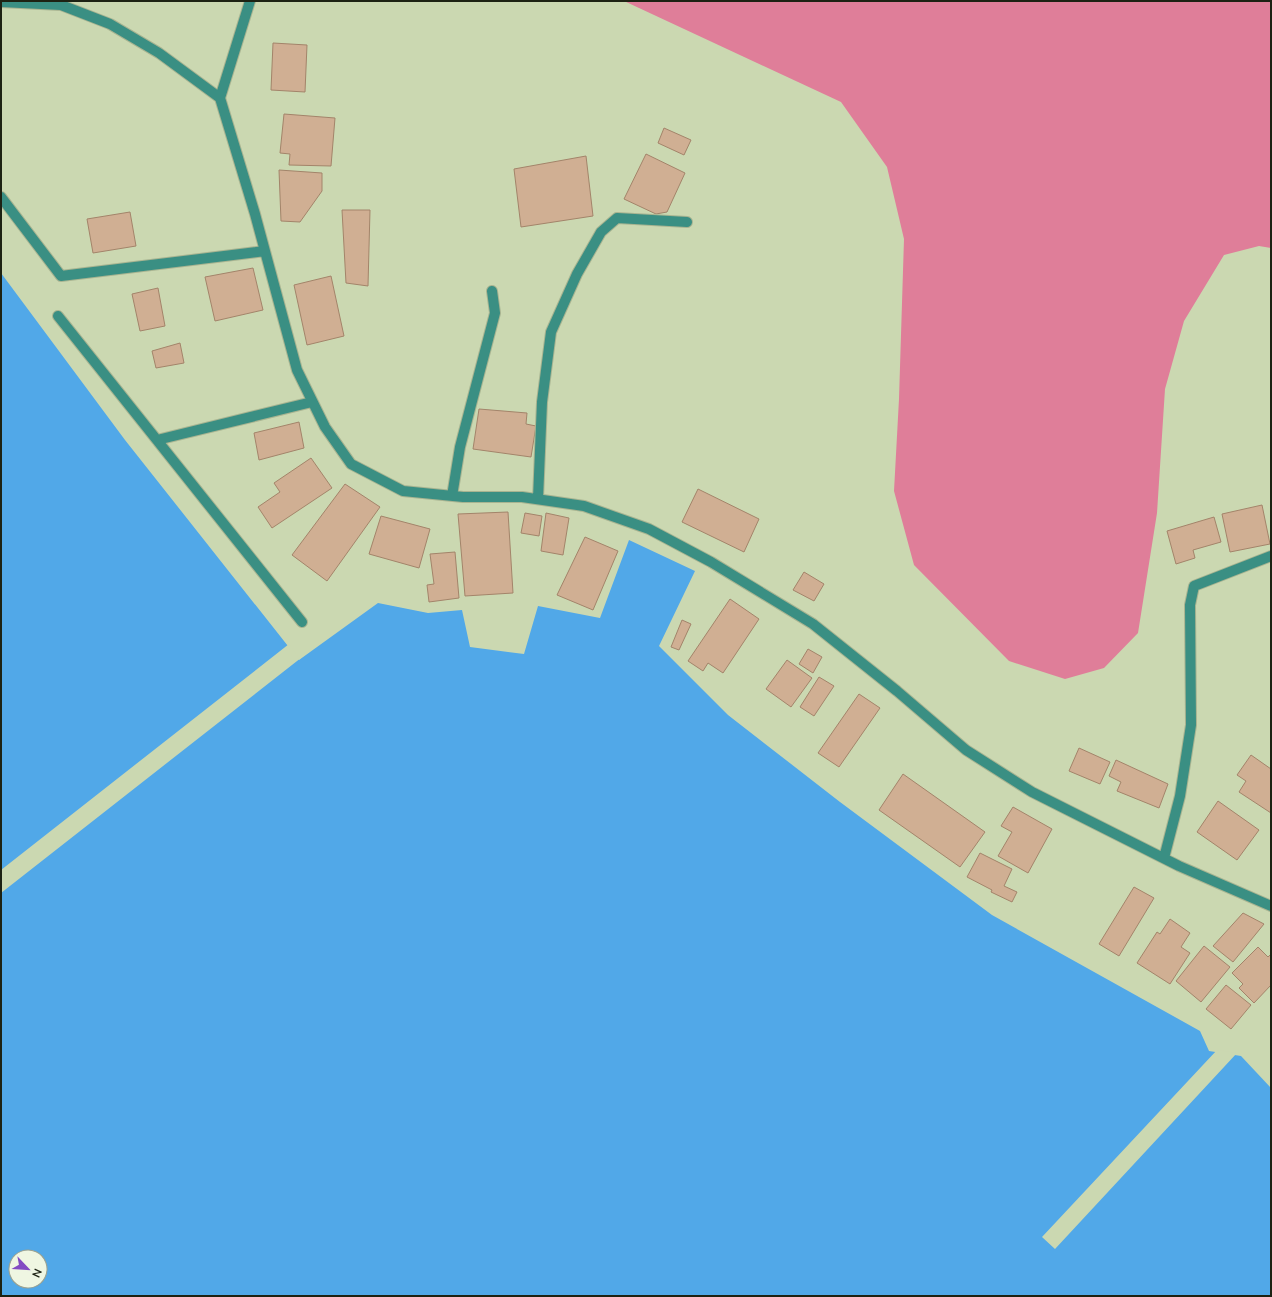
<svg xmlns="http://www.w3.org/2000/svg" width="1272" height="1297" viewBox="0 0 1272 1297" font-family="'Nunito Sans',sans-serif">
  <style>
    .green { fill: #df7e99 }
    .water { fill: #51a8e8; fill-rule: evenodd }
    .pier { fill: #cbd8b1 }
    .building { fill: #d0af93; stroke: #a3846a }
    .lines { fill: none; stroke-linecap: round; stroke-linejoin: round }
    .minor-casing { stroke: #a8b491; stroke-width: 12 }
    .minor { stroke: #3a8f83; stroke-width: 10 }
  </style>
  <rect width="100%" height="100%" fill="#cbd8b1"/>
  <path class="green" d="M 624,1 L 1271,1 L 1271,248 L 1259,246 L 1224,255 L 1184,321 L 1165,389 L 1157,513 L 1138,633 L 1104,668 L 1065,679 L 1009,661 L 914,565 L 894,491 L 899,399 L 904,239 L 887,167 L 841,102 Z"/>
  <path class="water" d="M 1,273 L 125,440 L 299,660 L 378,603 L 428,613 L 462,610 L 470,647 L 524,654 L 538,606 L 600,618 L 629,540 L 695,571 L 659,646 L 728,715 L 840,802 L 992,915 L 1200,1031 L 1209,1051 L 1241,1056 L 1271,1088 L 1271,1296 L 1,1296 ZM 16,1257 L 40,1257 L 40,1281 L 16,1281 Z"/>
  <path class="pier" d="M 289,644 L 299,658 L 306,653 L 306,654 L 1,893 L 1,870 Z
    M 1217,1050 L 1237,1053 L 1055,1249 L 1042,1237 Z"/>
  <path class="building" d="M 273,43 L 307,45 L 305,92 L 271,90 Z
    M 284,114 L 335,118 L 331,166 L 289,165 L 290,154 L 280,153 Z
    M 664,128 L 691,140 L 684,155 L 658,143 Z
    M 646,154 L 685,173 L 667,212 L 656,214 L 624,199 Z
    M 586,156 L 593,216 L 521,227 L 514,169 Z
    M 279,170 L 322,173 L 322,191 L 300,222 L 281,221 Z
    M 342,210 L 370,210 L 368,286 L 346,283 Z
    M 130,212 L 136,246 L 93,253 L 87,219 Z
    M 253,268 L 263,310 L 215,321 L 205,277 Z
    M 331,276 L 344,336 L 307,345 L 294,285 Z
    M 158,288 L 165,326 L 140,331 L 132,294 Z
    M 180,343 L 184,363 L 156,368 L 152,351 Z
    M 479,409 L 527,413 L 526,424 L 536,426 L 531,457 L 473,449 Z
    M 299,422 L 304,448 L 259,460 L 254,433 Z
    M 311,458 L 332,488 L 272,528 L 258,507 L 280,492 L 274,483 Z
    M 345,484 L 380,507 L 327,581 L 292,555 Z
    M 698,489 L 759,519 L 744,552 L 682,522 Z
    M 1262,505 L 1270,544 L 1230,552 L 1222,514 Z
    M 508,512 L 513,593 L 465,596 L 458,514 Z
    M 525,513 L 542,516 L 539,536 L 521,533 Z
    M 546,513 L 569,518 L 563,555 L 541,551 Z
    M 381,516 L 430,529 L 419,568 L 369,554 Z
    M 1214,517 L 1221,542 L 1193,550 L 1195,558 L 1176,564 L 1167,531 Z
    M 585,537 L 618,551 L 593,610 L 557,595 Z
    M 455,552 L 459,598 L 429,602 L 427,585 L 434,584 L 430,554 Z
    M 804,572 L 824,584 L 814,601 L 793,590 Z
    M 730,599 L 759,619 L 723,673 L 708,663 L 703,671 L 688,661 Z
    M 682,620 L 691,624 L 679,650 L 671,647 Z
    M 808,649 L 822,657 L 813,673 L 799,664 Z
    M 787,660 L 812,678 L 791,707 L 766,689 Z
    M 819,677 L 834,686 L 814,716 L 800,707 Z
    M 859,694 L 880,708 L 839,767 L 818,753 Z
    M 1079,748 L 1110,762 L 1100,784 L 1069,771 Z
    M 1251,755 L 1271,769 L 1271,813 L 1239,792 L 1246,781 L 1237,775 Z
    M 1116,760 L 1168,784 L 1159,808 L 1117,791 L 1121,782 L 1109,776 Z
    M 903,774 L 985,832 L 960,867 L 879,810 Z
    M 1218,801 L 1259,830 L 1237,860 L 1197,832 Z
    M 1013,807 L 1052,829 L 1028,873 L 998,856 L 1012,832 L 1001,826 Z
    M 980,853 L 1012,869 L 1004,886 L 1017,892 L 1012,902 L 991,892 L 992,890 L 967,877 Z
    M 1134,887 L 1154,898 L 1119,956 L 1099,944 Z
    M 1243,913 L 1264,924 L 1233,962 L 1213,946 Z
    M 1170,919 L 1190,933 L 1181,947 L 1190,953 L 1170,984 L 1137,963 L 1157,932 L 1160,934 Z
    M 1204,946 L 1230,967 L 1201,1002 L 1176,981 Z
    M 1258,947 L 1268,957 L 1271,954 L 1271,985 L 1254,1003 L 1239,988 L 1243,984 L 1232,973 Z
    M 1226,985 L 1251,1005 L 1231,1029 L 1206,1009 Z"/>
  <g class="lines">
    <g class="minor-casing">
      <path id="minor" d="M 250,1 L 220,98 L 255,214 L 297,370 L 325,427 L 351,464 L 403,491 L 463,497 L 522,497 L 584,506 L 649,529 L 711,562 L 813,624 L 897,691 L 966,750 L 1032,792 L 1179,866 L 1271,906
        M 1,2 L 61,5 L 110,24 L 159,53 L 220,98
        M 1,197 L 61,276 L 265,251
        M 58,316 L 302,622
        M 157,440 L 312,402
        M 452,496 L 460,447 L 495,313 L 492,291
        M 538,499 L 542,402 L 551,332 L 577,274 L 601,232 L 617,218 L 687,222
        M 1164,858 L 1180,796 L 1191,725 L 1190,605 L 1194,586 L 1271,556"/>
    </g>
    <use href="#minor" class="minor"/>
  </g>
  <rect width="1272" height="1297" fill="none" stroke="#1d2213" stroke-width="4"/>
  <g transform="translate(28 1269) rotate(115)"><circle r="19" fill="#eff6e2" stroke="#9ba18f"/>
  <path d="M0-3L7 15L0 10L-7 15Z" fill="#834bc2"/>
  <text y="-6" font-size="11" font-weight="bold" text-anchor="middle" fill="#1d2213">N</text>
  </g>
</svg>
